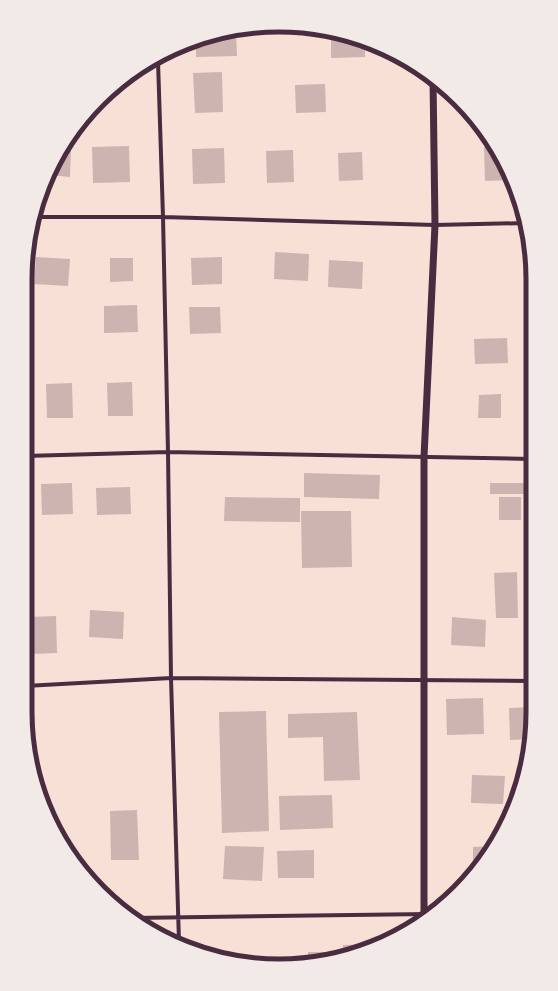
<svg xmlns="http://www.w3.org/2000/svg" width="558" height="991" viewBox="0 0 558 991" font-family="'Roboto Serif',serif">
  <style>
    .building { fill: #ccb4b1 }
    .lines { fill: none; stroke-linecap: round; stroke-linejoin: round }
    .minor { stroke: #4a2c40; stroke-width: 4 }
    .tertiary { stroke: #4a2c40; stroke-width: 7 }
    .rim { fill: none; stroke: #4a2c40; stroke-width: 5 }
  </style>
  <rect width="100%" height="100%" fill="#f7e1d7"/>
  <path class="building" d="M 236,32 L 237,56 L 196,57 L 196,42 L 213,34 Z
    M 331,33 L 365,45 L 365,57 L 331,58 Z
    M 222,72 L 223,112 L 195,113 L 193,73 Z
    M 325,84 L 326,112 L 296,113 L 295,85 Z
    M 129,146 L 130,182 L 93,183 L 92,147 Z
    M 484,147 L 495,147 L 511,180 L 485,181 Z
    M 224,148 L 225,183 L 193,184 L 192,149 Z
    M 62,149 L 71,149 L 70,177 L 49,175 L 59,152 Z
    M 293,150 L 294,182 L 267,183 L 266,151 Z
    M 362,152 L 363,180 L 339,181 L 338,153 Z
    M 275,252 L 309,254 L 308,281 L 274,279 Z
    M 36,257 L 70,259 L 68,286 L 34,284 Z
    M 222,257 L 222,284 L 192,285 L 191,258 Z
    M 110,258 L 133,258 L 133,281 L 110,282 Z
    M 329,260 L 363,262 L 362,289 L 328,287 Z
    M 137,305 L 138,332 L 104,333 L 104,306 Z
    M 189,307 L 220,307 L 221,333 L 190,334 Z
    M 507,338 L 508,363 L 475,364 L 474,339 Z
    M 132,382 L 133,416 L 108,416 L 107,383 Z
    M 72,383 L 73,418 L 47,418 L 46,384 Z
    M 501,394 L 501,418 L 478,418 L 479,395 Z
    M 304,473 L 380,475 L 379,499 L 304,497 Z
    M 72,483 L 73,514 L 42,515 L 41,484 Z
    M 490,483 L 525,483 L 526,494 L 490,494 Z
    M 130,487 L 131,514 L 97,515 L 96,488 Z
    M 225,497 L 300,498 L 300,522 L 224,521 Z
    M 499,497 L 521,497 L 521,520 L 499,520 Z
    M 301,511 L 351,511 L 352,567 L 302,568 Z
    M 517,572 L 518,618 L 496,618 L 494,573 Z
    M 90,610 L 124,612 L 123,639 L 89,637 Z
    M 56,616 L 57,653 L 30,654 L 29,617 Z
    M 452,617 L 486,620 L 485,647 L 451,645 Z
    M 529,618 L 532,618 L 532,648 L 530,648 Z
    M 483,698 L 484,734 L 447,735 L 446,699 Z
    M 532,707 L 532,728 L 530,739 L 510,740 L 509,708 Z
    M 25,711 L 34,711 L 35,743 L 30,743 Z
    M 266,711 L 269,831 L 222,833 L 219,712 Z
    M 357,712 L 360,780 L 324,781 L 323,737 L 288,738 L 288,714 Z
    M 472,775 L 505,776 L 503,804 L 471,803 Z
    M 332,795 L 333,828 L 280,830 L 279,796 Z
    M 137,810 L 139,860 L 111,860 L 110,811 Z
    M 225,846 L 264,847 L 262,881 L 223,879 Z
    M 493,846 L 473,870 L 473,847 Z
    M 314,850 L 314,878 L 278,878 L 277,851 Z
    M 376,944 L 376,947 L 343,954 L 343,945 Z
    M 308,952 L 331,952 L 331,957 L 308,962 Z"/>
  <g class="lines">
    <path class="minor" d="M 158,61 L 163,217 L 168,452 L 171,678 L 179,942
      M 35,217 L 163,217 L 435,225 L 526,223
      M 25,456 L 168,452 L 532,459
      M 25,686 L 171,678 L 532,681
      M 133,918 L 429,914"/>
    <path class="tertiary" d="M 424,917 L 424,457 L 435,225 L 433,79"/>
  </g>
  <path d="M0 0H558V991H0ZM279 32H279A247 247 0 0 1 526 279V712A247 247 0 0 1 279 959H279A247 247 0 0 1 32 712V279A247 247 0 0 1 279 32Z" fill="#f1eae7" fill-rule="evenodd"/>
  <path class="rim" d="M279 32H279A247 247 0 0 1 526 279V712A247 247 0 0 1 279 959H279A247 247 0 0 1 32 712V279A247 247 0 0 1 279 32Z"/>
</svg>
